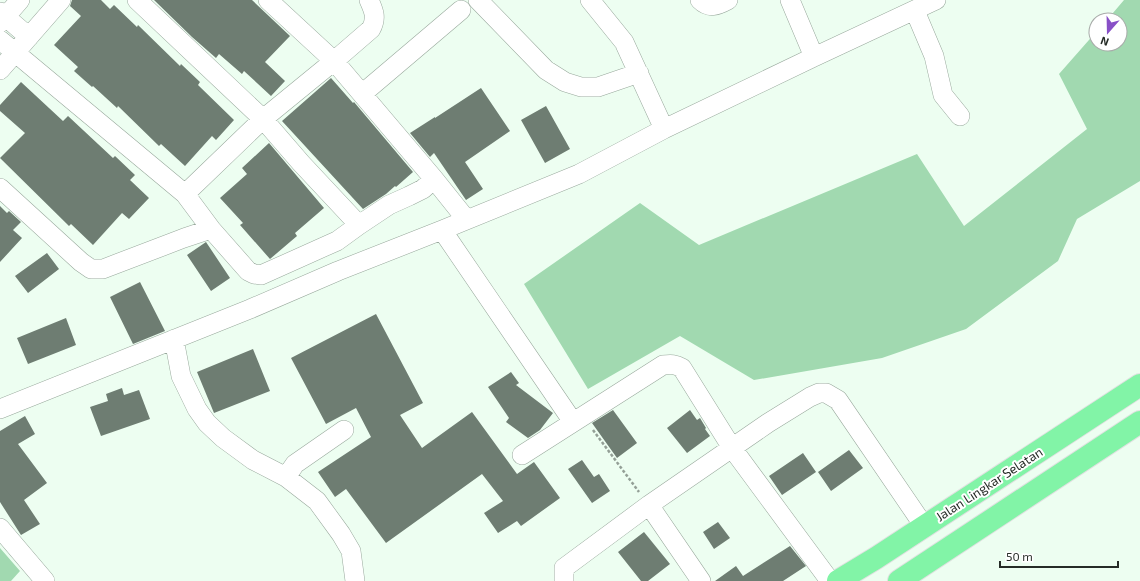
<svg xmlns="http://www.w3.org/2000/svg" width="1140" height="581" viewBox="0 0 1140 581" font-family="'Exo 2',sans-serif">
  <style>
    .forest { fill: #a1d9b0 }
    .building { fill: #6e7d72 }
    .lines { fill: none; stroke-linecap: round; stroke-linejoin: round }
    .minor-casing { stroke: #98a89c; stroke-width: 20 }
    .highway-casing { stroke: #e1e1e1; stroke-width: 24 }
    .path { stroke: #939f96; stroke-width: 2.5; stroke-dasharray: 3 2; stroke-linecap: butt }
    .minor { stroke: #fff; stroke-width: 19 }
    .highway { stroke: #82f4a7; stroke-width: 22 }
    .labels { text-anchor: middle; stroke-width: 4; stroke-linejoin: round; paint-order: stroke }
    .street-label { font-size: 13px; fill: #262c27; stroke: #fff }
  </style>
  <rect width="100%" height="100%" fill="#edfef1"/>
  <path class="forest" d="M 1124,0 L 1140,0 L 1140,181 L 1077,219 L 1058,261 L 966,329 L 882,358 L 754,380 L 680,336 L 588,389 L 524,284 L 640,203 L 699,245 L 917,154 L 964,226 L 1087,129 L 1059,74 L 1096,32 L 1096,44 L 1120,44 L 1120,20 L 1107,20 Z
    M 0,548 L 20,571 L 11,581 L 0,581 Z"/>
  <path class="building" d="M 72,0 L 101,0 L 110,9 L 114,5 L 137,27 L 138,25 L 180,66 L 181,64 L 200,82 L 198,85 L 234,120 L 216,140 L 212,136 L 185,166 L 161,144 L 159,146 L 118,106 L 117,108 L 93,86 L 92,87 L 74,71 L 78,67 L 54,45 L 81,16 L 70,6 Z
    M 154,0 L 252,0 L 290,36 L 265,62 L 285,81 L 271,96 L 244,71 L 242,74 L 219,54 L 216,58 L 192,37 Z
    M 331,78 L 353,103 L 354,102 L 413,172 L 396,187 L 395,186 L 386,194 L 363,209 L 282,121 Z
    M 21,82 L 63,121 L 68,116 L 113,158 L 115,156 L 135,175 L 130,180 L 149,198 L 129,219 L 122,213 L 93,245 L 71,224 L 69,226 L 0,158 L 25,133 L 0,111 L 0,105 Z
    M 481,88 L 510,131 L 465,162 L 483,189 L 466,200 L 434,153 L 430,157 L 410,133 L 435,117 L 435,118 Z
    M 546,106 L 570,149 L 545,163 L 521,120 Z
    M 269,143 L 324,208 L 295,233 L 297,236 L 270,259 L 240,225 L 243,223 L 220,198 L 247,174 L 242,168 Z
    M 0,206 L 7,213 L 9,211 L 21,222 L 13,230 L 22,238 L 0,262 Z
    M 206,242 L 230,278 L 211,291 L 187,255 Z
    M 47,253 L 59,269 L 28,293 L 15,276 Z
    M 140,282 L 165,331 L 133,344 L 110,297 Z
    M 376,314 L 423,403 L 400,415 L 422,448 L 472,412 L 517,474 L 534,462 L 560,498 L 521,526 L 517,521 L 498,533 L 484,513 L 503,501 L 482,474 L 386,543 L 346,489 L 335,497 L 318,472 L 371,437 L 356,408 L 326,424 L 291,358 Z
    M 66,318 L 76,345 L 28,364 L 17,338 Z
    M 253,349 L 270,391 L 214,413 L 197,372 Z
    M 511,372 L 519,383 L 516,385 L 553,413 L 540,430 L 528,438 L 506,422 L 509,418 L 488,387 Z
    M 122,388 L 124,395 L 139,390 L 150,419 L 101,436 L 90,407 L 108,401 L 106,394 Z
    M 613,410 L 637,443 L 617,458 L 592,423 Z
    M 690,410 L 697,420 L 700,418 L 706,428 L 705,429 L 710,436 L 687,453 L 667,428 Z
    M 25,416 L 35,434 L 18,444 L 47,483 L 24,500 L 40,524 L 21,535 L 0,502 L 0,431 Z
    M 849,450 L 863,468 L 831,491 L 818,472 Z
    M 803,453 L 816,472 L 782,495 L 769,476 Z
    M 582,460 L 594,477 L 599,474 L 610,491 L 592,503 L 568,469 Z
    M 718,522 L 730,538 L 714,549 L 703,532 Z
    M 644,532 L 670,564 L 648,581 L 641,581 L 618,552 Z
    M 790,546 L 806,566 L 783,581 L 715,581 L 736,566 L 743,576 Z"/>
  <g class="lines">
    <g class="minor-casing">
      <path id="minor" d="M 268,0 L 334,61 L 434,179 L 466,219
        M 478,0 L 546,70 L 565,82 L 581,87 L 598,87 L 639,73
        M 590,0 L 624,42 L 664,129
        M 700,0 C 709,9 717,6 728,0
        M 790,0 L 814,57
        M 915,11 L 934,56 L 943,95 L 960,116
        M 0,12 L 29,37
        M 0,23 L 20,0
        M 0,40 L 185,194 L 211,229 L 248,271 L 254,274 L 261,275 L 337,241 L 359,225 L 301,163 L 263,119 L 137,0
        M 0,70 L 61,0
        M 362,94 L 461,10
        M 0,188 L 81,262 L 91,269 L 103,269 L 184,238 L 211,229
        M 185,194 L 263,119 L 334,61 L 371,29 C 377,18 374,11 369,0
        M 359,225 L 389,205 L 409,196 L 423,189 L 434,179
        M 442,230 L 573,422
        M 174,339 L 181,376 L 197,409 L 207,423 L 223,438 L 253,460 L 286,477 L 317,501 L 341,534 L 351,551 L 355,581
        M 0,409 L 250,309 L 338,271 L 442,230 L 579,174 L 664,129 L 814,57 L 936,0
        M 522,455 L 663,365 C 671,364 675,364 682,368 L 732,448 L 830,581
        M 286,477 L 295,464 L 344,430
        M 649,505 L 701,581
        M 0,528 L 45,581
        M 564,581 L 564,568 L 649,505 L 768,423 L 810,397 L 819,393 L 826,393 L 838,400 L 924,526"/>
    </g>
    <g class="highway-casing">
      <path id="highway" d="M 838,581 L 876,558 L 1140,385
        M 899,581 L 1140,422"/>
    </g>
    <path class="path" d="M 593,430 L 639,492"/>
    <use href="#minor" class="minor"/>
    <use href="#highway" class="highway"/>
  </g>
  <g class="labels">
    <g class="street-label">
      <text transform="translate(989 484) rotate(-33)" y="5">Jalan Lingkar Selatan</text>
    </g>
  </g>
  <g transform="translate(1108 32) rotate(200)"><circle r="19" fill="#ffffff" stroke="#a8aba9"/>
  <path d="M0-3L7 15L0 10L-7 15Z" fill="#8850c7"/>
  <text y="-6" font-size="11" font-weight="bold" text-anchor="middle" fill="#262c27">N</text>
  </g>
  <path d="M1000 561v6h118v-6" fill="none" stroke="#262c27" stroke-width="2"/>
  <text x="1006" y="561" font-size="12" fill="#262c27" stroke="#ffffff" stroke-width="3" paint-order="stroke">50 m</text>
</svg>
